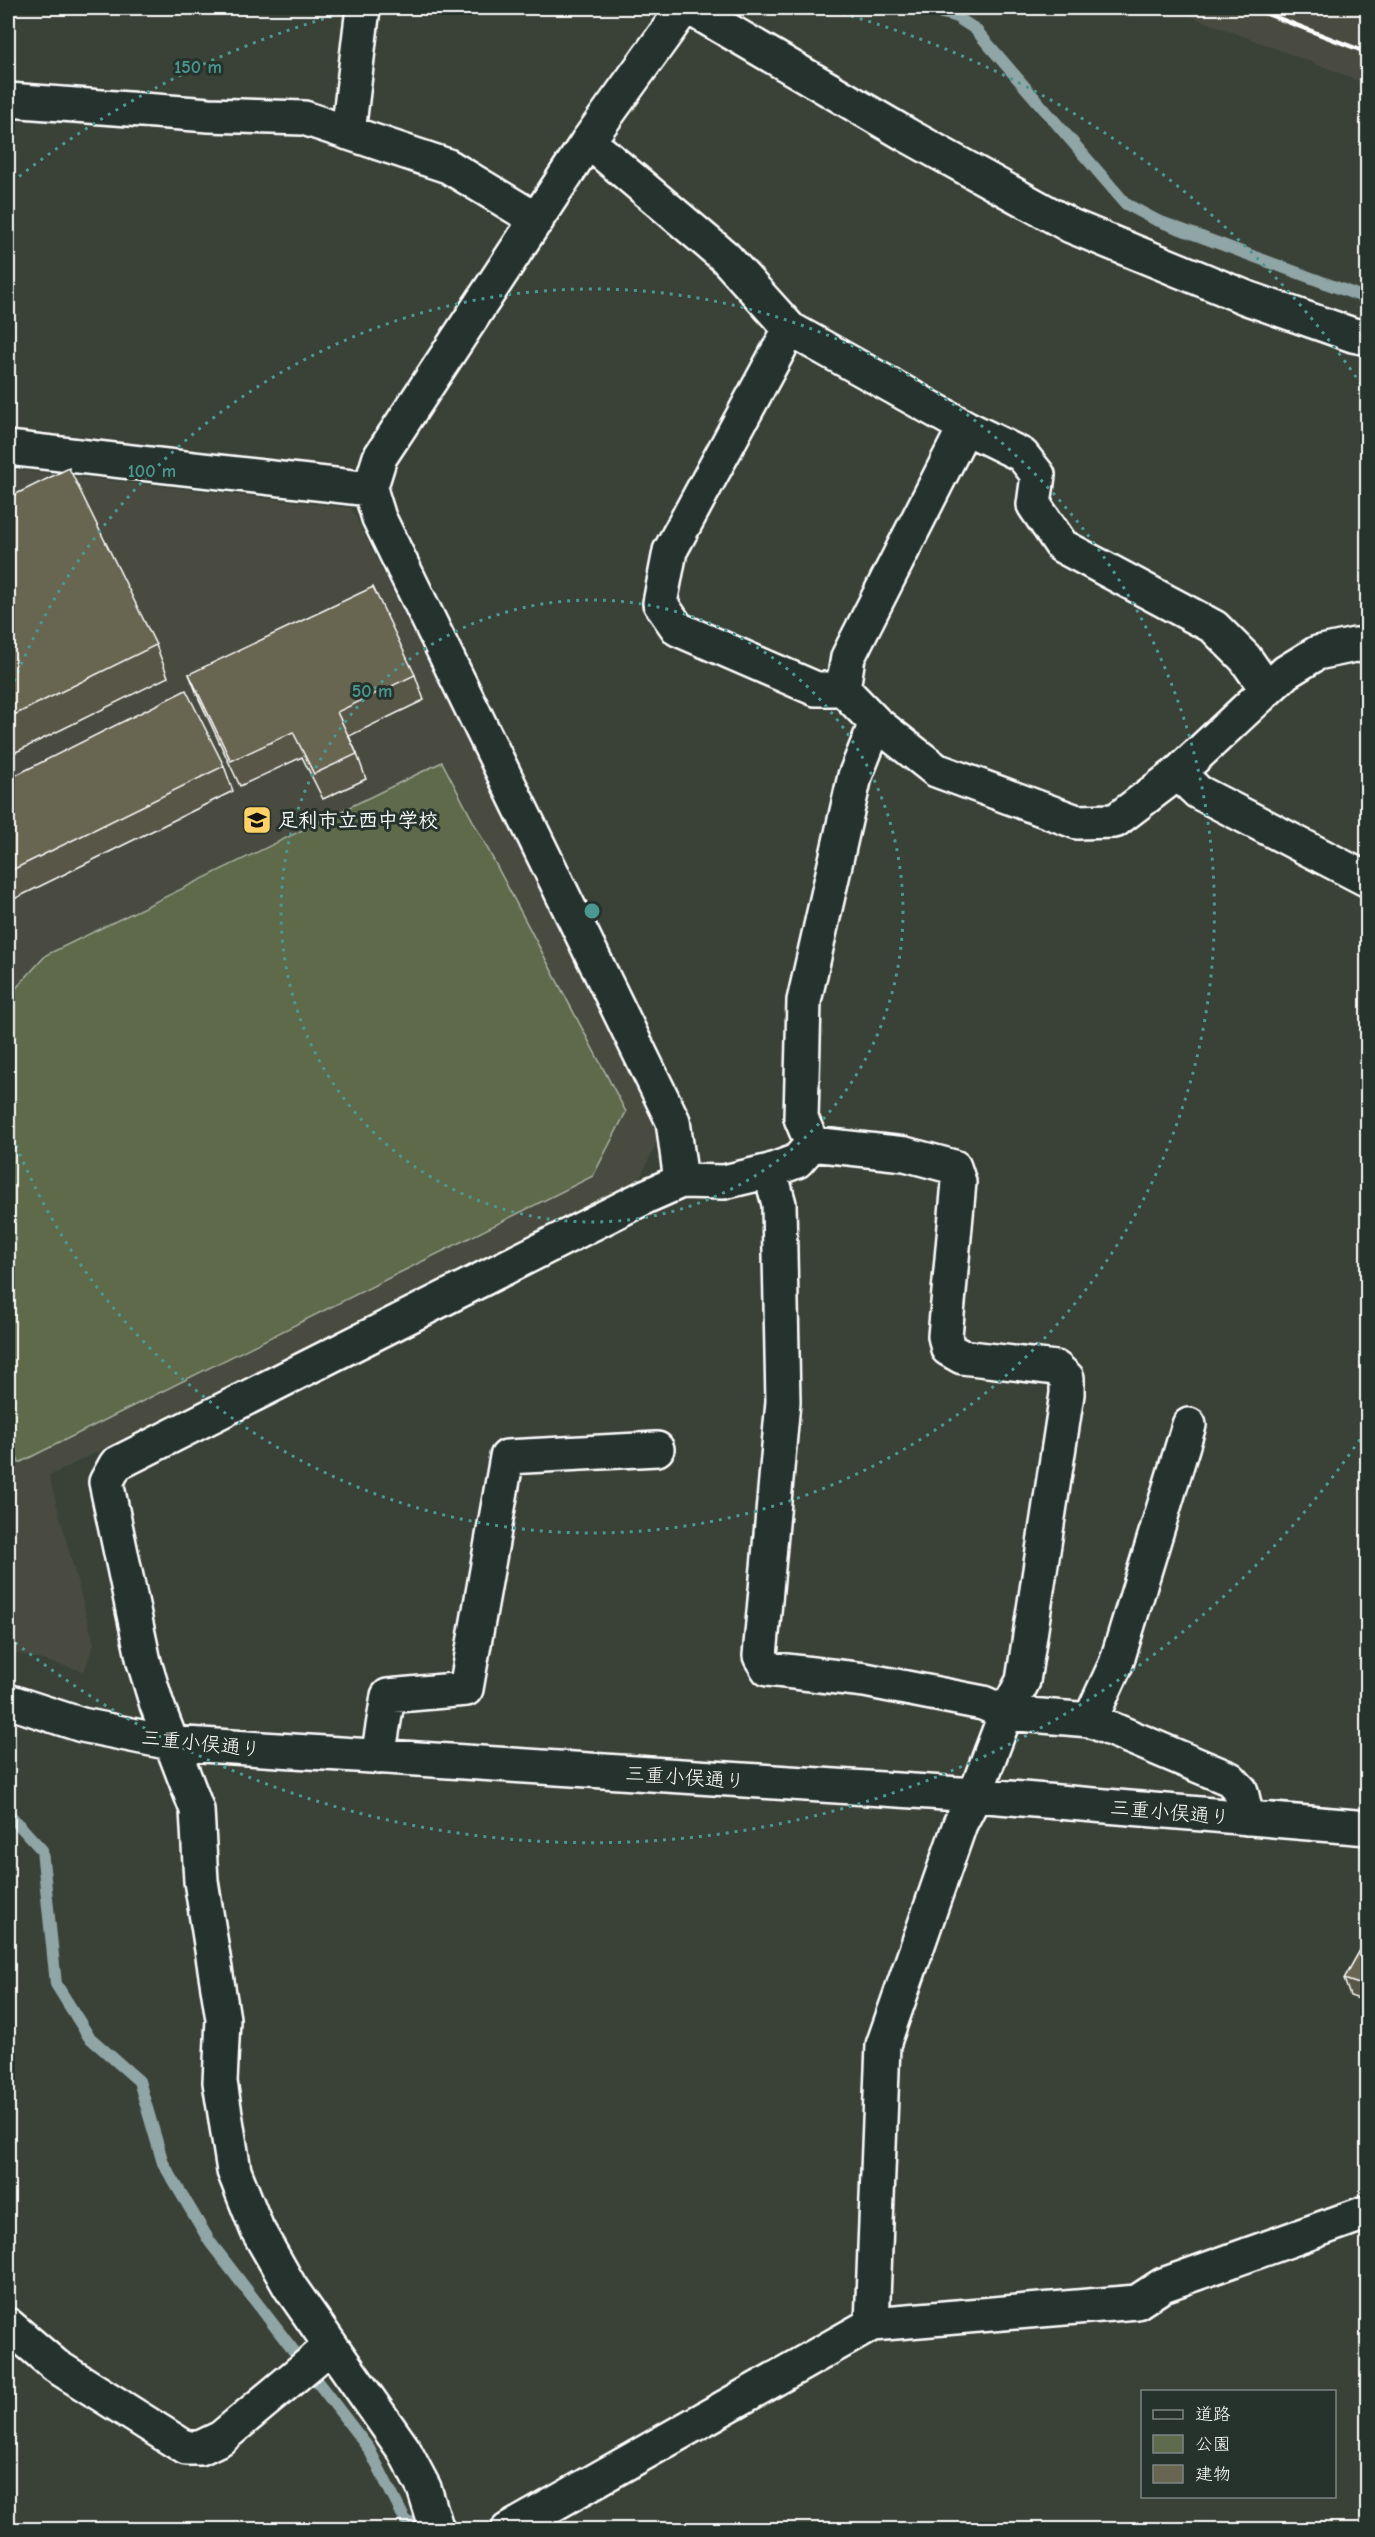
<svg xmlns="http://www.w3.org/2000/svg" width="1375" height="2537" viewBox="0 0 1375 2537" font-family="'Comic Neue','Klee One',sans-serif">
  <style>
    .built { fill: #484c40 }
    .green { fill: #5e6b4c; stroke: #aeb5a6; stroke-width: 1.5 }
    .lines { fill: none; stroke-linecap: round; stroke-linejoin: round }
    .stream { stroke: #90a5a6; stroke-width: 12 }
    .minor-casing { stroke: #fff; stroke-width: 38 }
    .minor { stroke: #26332d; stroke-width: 33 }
    .rail { stroke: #fff; stroke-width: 4.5 }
    .wall { fill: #595746; stroke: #fff; stroke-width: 1.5 }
    .building { fill: #686551; stroke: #fff; stroke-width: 1.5 }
    .ring { fill: none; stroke: #4b9892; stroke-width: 3; stroke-dasharray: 3 6 }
    .labels { text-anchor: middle; stroke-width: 6; stroke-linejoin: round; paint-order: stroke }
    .poi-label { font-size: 20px; font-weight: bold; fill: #fff; stroke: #26332d; text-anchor: start }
    .street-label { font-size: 20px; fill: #fff; stroke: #26332d }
    .centre { fill: #4b9892; stroke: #26332d; stroke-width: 3 }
    .ring-label { font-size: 18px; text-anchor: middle; font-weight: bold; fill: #4b9892; stroke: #26332d; stroke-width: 6; stroke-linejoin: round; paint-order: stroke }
  </style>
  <rect width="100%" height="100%" fill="#3a4238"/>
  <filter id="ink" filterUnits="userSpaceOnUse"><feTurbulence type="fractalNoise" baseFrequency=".0167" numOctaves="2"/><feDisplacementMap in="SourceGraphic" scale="12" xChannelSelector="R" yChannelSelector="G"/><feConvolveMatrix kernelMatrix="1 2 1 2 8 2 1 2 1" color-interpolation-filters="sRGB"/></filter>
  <g filter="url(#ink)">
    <path class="built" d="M 1169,8 L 1367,8 L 1367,84 L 1319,65 Z
      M 8,469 L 351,508 L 662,1131 L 640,1178 L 49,1476 L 94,1644 L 84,1671 L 8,1651 Z"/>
    <path class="green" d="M 442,762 L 626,1112 L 593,1176 L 19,1463 L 8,1436 L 8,997 L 46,955 Z"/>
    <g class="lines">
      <path class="stream" d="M 920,8 L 955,16 L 975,29 L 1126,204 L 1156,220 L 1368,299
        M 8,1813 L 42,1850 L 56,1984 L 89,2037 L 139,2081 L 163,2163 L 210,2242 L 369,2449 L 405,2520 L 423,2530"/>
      <g class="minor-casing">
        <path id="minor" d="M 690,8 L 907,135 L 1071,226 L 1247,298 L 1353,335 L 1368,338
          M 8,100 L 209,115 L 304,118 L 448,166 L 537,220
          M 348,133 L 363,8
          M 588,141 L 725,257 L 790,329
          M 965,427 L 1022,455 L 1038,475 L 1034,505 L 1062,546 L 1214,627 L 1245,658 L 1266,688
          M 8,448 L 370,489
          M 843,689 L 848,657 L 965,427 L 790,329 L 670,551 L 660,603 L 678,629 L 816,689 L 843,689 L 876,723 L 936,770 L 1077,822 L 1115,821 L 1178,773 L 1286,672 L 1317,653 L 1355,645 L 1368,646
          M 1178,773 L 1198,792 L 1368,880
          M 812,1144 L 905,1154 L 954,1167 L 959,1182 L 945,1336 L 948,1349 L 962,1357 L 1056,1368 L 1067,1378 L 1067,1394 L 1023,1681 L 1006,1713 L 975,1795 L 960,1824 L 883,2045 L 872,2324
          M 812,1144 L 801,1118 L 804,1001 L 855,776 L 876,723
          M 770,1171 L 779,1204 L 783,1402 L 760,1656 L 768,1669 L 865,1680 L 983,1703 L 1006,1713 L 1090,1720 L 1230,1779 L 1241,1791 L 1247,1818
          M 681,1181 L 673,1121 L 379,518 L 370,489 L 380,457 L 588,141 L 684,8
          M 8,1701 L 82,1725 L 171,1743 L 975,1795 L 1368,1828
          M 1090,1720 L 1116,1664 L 1189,1425
          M 378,1757 L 388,1696 L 466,1689 L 507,1457 L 657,1449
          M 8,2325 L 56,2366 L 186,2448 L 200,2448 L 221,2438 L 331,2346
          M 437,2530 L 424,2488 L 404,2450 L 290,2287 L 257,2229 L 234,2171 L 220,2082 L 223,2019 L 201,1881 L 197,1810 L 157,1705 L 144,1662 L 106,1482 L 116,1464 L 647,1196 L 681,1181 L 724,1182 L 770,1171 L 797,1161 L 812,1144
          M 508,2530 L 872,2324 L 1137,2302 L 1163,2285 L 1368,2212"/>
      </g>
      <use href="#minor" class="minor"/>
      <path class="rail" d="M 1252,8 L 1368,53"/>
    </g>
    <path class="wall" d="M 8,498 L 156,645 L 168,677 L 8,756 Z
      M 189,674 L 415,675 L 424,700 L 349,736 L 357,754 L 366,779 L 323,799 L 302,757 L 240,786 L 199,699 Z
      M 224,766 L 233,791 L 8,902 L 8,779 Z
      M 8,971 L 12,982 L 8,984 Z
      M 1368,1936 L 1368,2002 L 1350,1996 L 1344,1979 Z"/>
    <path class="building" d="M 69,468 L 156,645 L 8,718 L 8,498 Z
      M 373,587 L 415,675 L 337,712 L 357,754 L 314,774 L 293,732 L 231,761 L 189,674 Z
      M 186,690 L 224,766 L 8,872 L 8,779 Z
      M 1368,1936 L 1368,1987 L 1344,1979 Z"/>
  </g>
  <g class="ring">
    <circle cx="592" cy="911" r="311"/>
    <path d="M8 698A622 622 0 1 1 8 1124"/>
    <path d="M1365 1432A932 932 0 0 1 12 1640M12 182A932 932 0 0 1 359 9M825 9A932 932 0 0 1 1365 390"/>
  </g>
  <defs>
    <g id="school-square" transform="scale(1.5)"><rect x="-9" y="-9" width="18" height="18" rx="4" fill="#ffd166" stroke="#26332d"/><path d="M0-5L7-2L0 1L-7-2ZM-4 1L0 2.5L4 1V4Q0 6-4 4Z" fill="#111"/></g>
  </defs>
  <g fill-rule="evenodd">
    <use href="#school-square" x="257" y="820"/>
  </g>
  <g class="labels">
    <g class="poi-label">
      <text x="278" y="827">足利市立西中学校</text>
    </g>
    <g class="street-label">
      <text transform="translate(201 1743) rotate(6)" y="7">三重小俣通り</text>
      <text transform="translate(685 1777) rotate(4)" y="7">三重小俣通り</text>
      <text transform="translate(1170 1812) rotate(5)" y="7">三重小俣通り</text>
    </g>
  </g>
  <circle cx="592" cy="911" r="9" class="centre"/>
  <g class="ring-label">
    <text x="198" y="73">150 m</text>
    <text x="152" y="477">100 m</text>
    <text x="372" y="697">50 m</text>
  </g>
  <rect width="1375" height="2537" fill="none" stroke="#26332d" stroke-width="30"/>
  <rect x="15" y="15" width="1345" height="2507" fill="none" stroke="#fff" stroke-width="2" filter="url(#ink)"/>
  <rect x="1141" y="2390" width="195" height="108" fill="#26332d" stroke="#7d8581" stroke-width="1.5"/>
  <rect x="1153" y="2410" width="30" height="9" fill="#26332d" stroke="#7d8581" stroke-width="1.5"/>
  <text x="1195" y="2420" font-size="18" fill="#ffffff">道路</text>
  <rect x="1153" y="2435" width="30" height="18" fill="#5e6b4c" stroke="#7d8581" stroke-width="1.5"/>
  <text x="1195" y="2450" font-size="18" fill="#ffffff">公園</text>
  <rect x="1153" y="2465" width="30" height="18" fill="#686551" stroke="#7d8581" stroke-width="1.5"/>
  <text x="1195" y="2480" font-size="18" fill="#ffffff">建物</text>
</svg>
